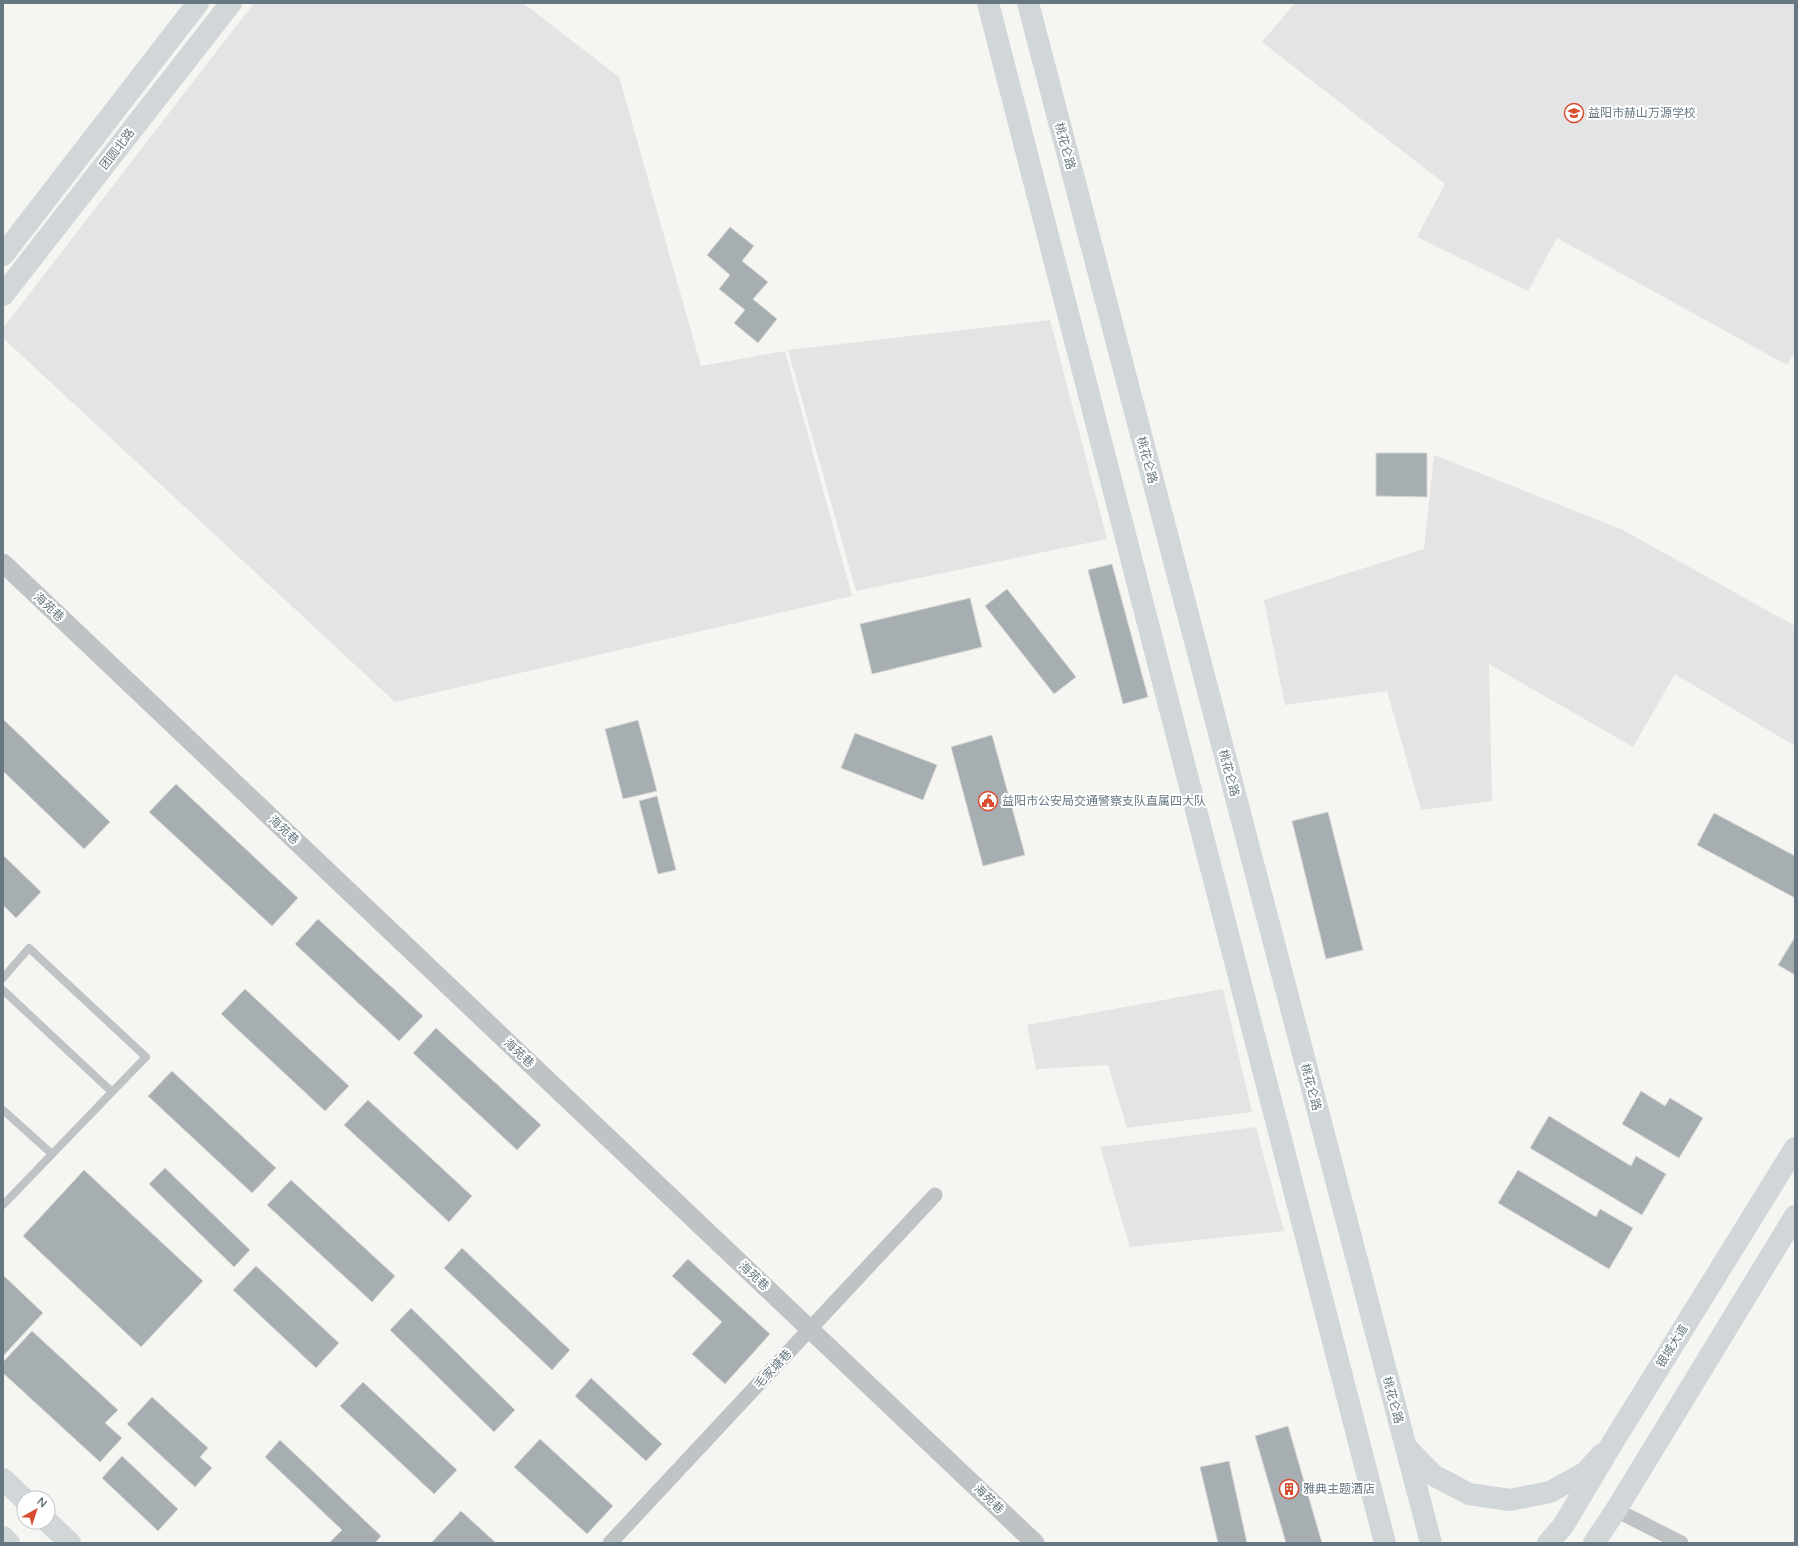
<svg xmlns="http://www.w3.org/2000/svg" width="1798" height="1546" viewBox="0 0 1798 1546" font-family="'Varela Round','Noto Sans SC',sans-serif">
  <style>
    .built { fill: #e3e4e3 }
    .building { fill: #a6aeb2; stroke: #d7d6d4 }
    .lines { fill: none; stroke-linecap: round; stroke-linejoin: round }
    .service { stroke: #bfc3c6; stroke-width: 8 }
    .minor { stroke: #bfc3c6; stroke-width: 15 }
    .tertiary { stroke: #bfc3c6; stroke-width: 19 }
    .secondary { stroke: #d1d6d9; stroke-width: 22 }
    .primary { stroke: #d1d6d9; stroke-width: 22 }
    .labels { text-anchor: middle; stroke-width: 4; stroke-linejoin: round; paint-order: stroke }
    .poi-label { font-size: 12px; fill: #667781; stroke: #fff; text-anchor: start }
    .street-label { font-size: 12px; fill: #667781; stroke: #fff }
  </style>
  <rect width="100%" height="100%" fill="#f5f5f2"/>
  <path class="built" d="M 254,3 L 523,3 L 619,77 L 701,366 L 785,351 L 852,596 L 395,702 L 3,338 L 3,328 Z
    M 1295,3 L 1795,3 L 1795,352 L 1787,365 L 1557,238 L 1528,291 L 1417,237 L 1445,184 L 1262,42 Z
    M 1050,320 L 1107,539 L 856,591 L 788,350 Z
    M 1434,455 L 1623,530 L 1795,626 L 1795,746 L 1675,674 L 1633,747 L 1489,664 L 1492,801 L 1421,810 L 1387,691 L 1285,705 L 1264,600 L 1424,549 Z
    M 1223,989 L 1252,1112 L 1127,1128 L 1108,1065 L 1036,1069 L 1027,1025 Z
    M 1256,1127 L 1284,1231 L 1130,1247 L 1100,1147 Z"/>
  <path class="building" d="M 730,227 L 754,246 L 742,261 L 768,282 L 753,299 L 777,319 L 758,343 L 734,323 L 745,310 L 719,289 L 730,275 L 707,255 Z
    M 1376,453 L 1427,453 L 1427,497 L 1376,496 Z
    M 1112,564 L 1148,697 L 1123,704 L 1088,570 Z
    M 1007,589 L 1076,677 L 1054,694 L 985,606 Z
    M 970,598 L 982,647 L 872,674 L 860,624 Z
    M 3,719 L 110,822 L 84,849 L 3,771 Z
    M 638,720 L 657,791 L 623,799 L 605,729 Z
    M 855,733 L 937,765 L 923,800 L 841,768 Z
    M 992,735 L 1025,855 L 983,866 L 951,747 Z
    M 176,784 L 298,898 L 272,926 L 149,812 Z
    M 657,796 L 676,870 L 658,874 L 639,801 Z
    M 1328,812 L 1363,950 L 1326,959 L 1292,821 Z
    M 1714,813 L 1795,856 L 1795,898 L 1697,845 Z
    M 3,855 L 41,892 L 16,918 L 3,905 Z
    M 318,919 L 423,1016 L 399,1041 L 295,944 Z
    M 1795,937 L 1795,975 L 1778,965 Z
    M 245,989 L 349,1086 L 325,1111 L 221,1014 Z
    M 436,1028 L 541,1125 L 517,1150 L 413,1053 Z
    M 172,1071 L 276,1168 L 252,1193 L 148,1096 Z
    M 1641,1091 L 1665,1106 L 1670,1098 L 1703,1118 L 1679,1158 L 1622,1124 Z
    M 368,1100 L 472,1196 L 449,1222 L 344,1125 Z
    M 1549,1116 L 1631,1166 L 1636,1156 L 1666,1174 L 1642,1215 L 1530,1148 Z
    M 165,1168 L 250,1250 L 234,1267 L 149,1184 Z
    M 84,1170 L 203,1281 L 141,1347 L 23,1236 Z
    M 1518,1170 L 1596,1217 L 1600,1209 L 1633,1228 L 1609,1269 L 1498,1203 Z
    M 291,1180 L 395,1276 L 372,1302 L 267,1205 Z
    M 462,1248 L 570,1350 L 552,1370 L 444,1268 Z
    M 688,1259 L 770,1334 L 725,1384 L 692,1354 L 722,1322 L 672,1276 Z
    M 256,1266 L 339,1343 L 316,1368 L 233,1290 Z
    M 3,1275 L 43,1313 L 3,1356 Z
    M 411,1308 L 515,1410 L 494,1432 L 390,1330 Z
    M 32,1331 L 118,1410 L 105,1423 L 122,1438 L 100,1462 L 3,1373 L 3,1362 Z
    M 591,1378 L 662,1444 L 646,1461 L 575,1396 Z
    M 363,1382 L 457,1470 L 434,1494 L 340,1406 Z
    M 152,1397 L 208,1448 L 200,1457 L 212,1468 L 195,1487 L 127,1424 Z
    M 1288,1426 L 1322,1543 L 1286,1543 L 1255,1436 Z
    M 540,1439 L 613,1506 L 587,1534 L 514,1467 Z
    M 280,1440 L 381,1536 L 375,1543 L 329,1543 L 342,1530 L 265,1457 Z
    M 122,1456 L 178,1509 L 158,1531 L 102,1478 Z
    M 1229,1461 L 1247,1543 L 1218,1543 L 1200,1467 Z
    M 461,1511 L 496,1543 L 431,1543 Z"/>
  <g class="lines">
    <path class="service" d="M 3,978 L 29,948 L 146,1057 L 112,1092
      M 3,990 L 112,1092 L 3,1205
      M 3,1110 L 52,1154"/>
    <path class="minor" d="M 1616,1510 L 1681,1543
      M 610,1543 L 935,1195"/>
    <path class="tertiary" d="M 3,563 L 1035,1543"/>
    <path class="secondary" d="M 988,3 L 1385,1543
      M 1028,3 L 1431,1543
      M 3,255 L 198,3
      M 3,295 L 231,3
      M 1406,1447 L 1433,1475 L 1469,1494 L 1510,1500 L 1550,1492 L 1586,1472 L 1601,1455"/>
    <path class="primary" d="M 3,1479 L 24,1499
      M 48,1522 L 70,1543
      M 3,1537 L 9,1543
      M 1548,1543 L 1563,1526 L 1613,1442 L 1795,1148
      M 1594,1543 L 1616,1510 L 1795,1216"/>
  </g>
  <defs>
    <g id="school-ring" transform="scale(1)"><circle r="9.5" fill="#fff" stroke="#d84c2f" stroke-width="1.5"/><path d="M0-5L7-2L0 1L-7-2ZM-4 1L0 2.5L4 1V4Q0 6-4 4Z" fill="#d84c2f"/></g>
    <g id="civic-ring" transform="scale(1)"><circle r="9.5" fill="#fff" stroke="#d84c2f" stroke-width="1.5"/><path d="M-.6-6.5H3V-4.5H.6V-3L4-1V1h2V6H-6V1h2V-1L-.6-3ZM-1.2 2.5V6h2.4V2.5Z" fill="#d84c2f"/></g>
    <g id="building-ring" transform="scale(1)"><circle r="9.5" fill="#fff" stroke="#d84c2f" stroke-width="1.5"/><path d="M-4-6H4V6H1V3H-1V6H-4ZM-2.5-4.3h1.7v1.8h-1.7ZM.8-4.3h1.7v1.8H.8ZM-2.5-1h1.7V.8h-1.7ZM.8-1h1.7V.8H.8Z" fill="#d84c2f"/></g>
  </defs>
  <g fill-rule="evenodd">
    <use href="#school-ring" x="1574" y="113"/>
    <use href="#civic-ring" x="988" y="801"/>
    <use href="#building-ring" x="1289" y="1489"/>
  </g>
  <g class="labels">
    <g class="poi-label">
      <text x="1588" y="117">益阳市赫山万源学校</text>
      <text x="1002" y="805">益阳市公安局交通警察支队直属四大队</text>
      <text x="1303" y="1493">雅典主题酒店</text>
    </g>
    <g class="street-label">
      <text transform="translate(1065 146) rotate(75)" y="4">桃花仑路</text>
      <text transform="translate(117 149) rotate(-52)" y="4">团圆北路</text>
      <text transform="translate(1147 460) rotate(75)" y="4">桃花仑路</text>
      <text transform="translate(49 607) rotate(43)" y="4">海苑巷</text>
      <text transform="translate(1229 773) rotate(75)" y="4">桃花仑路</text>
      <text transform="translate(284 830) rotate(43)" y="4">海苑巷</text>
      <text transform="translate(519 1053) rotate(43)" y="4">海苑巷</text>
      <text transform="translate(1311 1087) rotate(75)" y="4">桃花仑路</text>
      <text transform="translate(754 1276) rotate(43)" y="4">海苑巷</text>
      <text transform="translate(1672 1346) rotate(-58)" y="4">银城大道</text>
      <text transform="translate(773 1369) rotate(-47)" y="4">毛家塘巷</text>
      <text transform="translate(1393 1400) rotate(75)" y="4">桃花仑路</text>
      <text transform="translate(989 1499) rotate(44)" y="4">海苑巷</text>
    </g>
  </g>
  <rect width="1798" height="1546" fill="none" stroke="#667781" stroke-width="8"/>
  <g transform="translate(36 1510) rotate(39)"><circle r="19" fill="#ffffff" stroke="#c2c9cd"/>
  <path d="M0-3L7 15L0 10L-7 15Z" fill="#d84c2f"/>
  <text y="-6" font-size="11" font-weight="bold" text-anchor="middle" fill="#667781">N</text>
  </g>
</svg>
